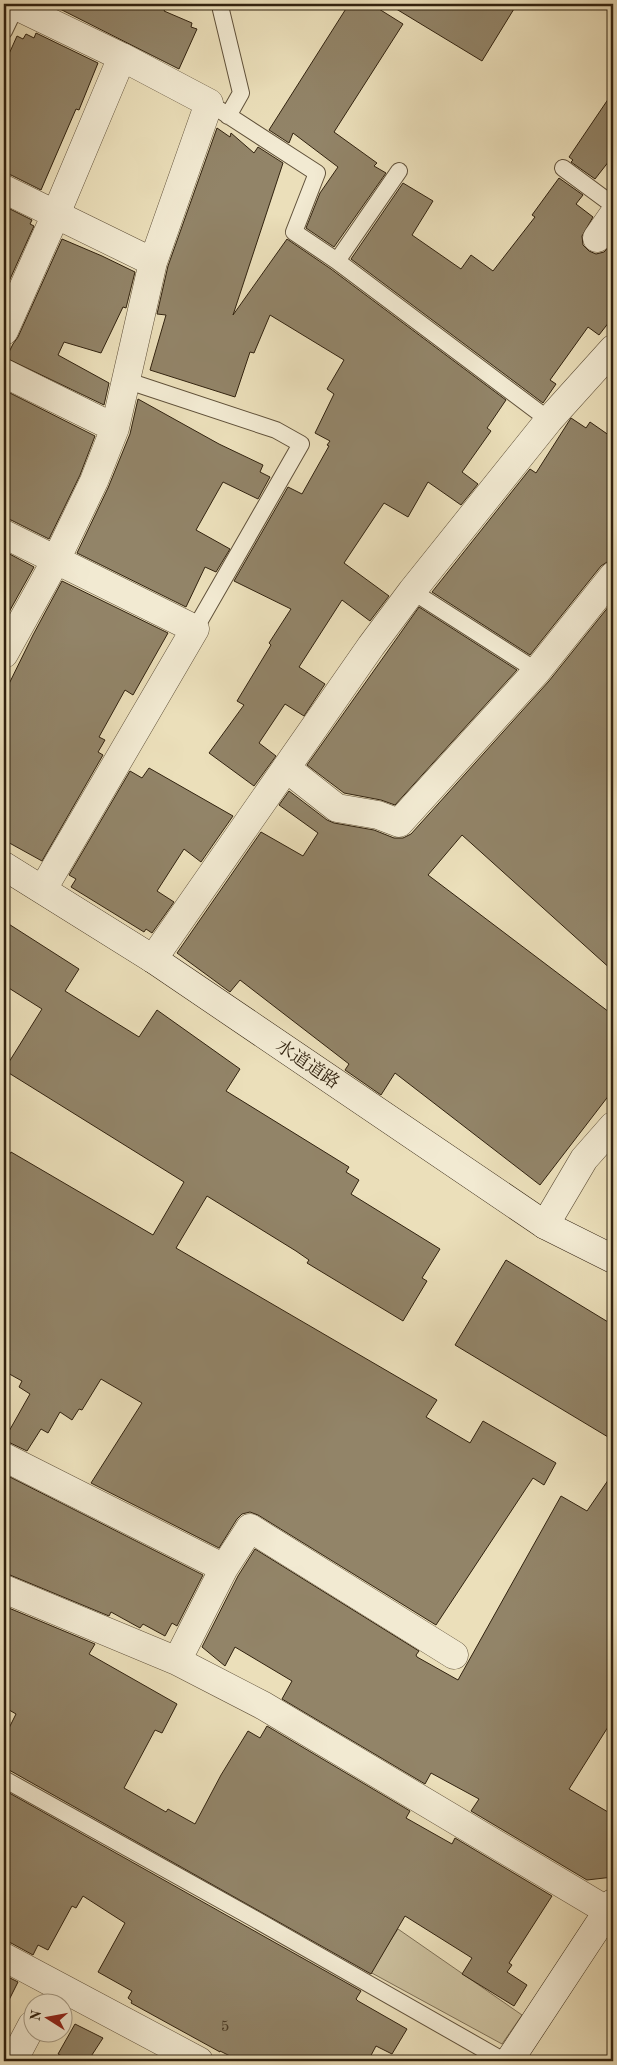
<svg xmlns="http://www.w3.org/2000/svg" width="617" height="2065" viewBox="0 0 617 2065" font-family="'Old Standard TT','Noto Serif JP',serif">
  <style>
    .green { fill: #cbbf9d; stroke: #7e7056 }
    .building { fill: #928468; stroke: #31220f }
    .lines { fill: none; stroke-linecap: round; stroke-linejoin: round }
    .lane-casing { stroke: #60513a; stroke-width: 18 }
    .street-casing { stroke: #60513a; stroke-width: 29 }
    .secondary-casing { stroke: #31220f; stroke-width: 29 }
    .lane { stroke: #f2ead2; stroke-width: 16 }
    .street { stroke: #f2ead2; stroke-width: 28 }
    .secondary { stroke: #f2ead2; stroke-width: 28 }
    .labels { text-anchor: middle; stroke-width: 5; stroke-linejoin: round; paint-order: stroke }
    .number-label { font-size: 15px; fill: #493a25 }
    .street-label { font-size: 18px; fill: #31220f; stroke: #f2ead2 }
  </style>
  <rect width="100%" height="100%" fill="#ebdfba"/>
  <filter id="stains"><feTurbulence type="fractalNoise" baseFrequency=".004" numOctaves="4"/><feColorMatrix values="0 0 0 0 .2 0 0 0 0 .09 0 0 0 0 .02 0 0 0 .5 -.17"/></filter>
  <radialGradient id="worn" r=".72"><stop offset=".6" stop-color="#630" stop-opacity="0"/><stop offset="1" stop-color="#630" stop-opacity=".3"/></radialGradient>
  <path class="green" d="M 398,1929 L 522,2015 L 502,2044 L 370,1972 Z"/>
  <path class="building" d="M 50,4 L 168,4 L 164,11 L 192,23 L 191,27 L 197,29 L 179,69 Z
    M 349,4 L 371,4 L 403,24 L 334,132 L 377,163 L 374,166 L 386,173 L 334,247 L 306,228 L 320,193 L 338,167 L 293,133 L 289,143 L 269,130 Z
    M 388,4 L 517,4 L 482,61 Z
    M 36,33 L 98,63 L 79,110 L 76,109 L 41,190 L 11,175 L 4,174 L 4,65 L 17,36 L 23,39 L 26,34 L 34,38 Z
    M 613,92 L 613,156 L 595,179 L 571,162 L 573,160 L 569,157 Z
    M 217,128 L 230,137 L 231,133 L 254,153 L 258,147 L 283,163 L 233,315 L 287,239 L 331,269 L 506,400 L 487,428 L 491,431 L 462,472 L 478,484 L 461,505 L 428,482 L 408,517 L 384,503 L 344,563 L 389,596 L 370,621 L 342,600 L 299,667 L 325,684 L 304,716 L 285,704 L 259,743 L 276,756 L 254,786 L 209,753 L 244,705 L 237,701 L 271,645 L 269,643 L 291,609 L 234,581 L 288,487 L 302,494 L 329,446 L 327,445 L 330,441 L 315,433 L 334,394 L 327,389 L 344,360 L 270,315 L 254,353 L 250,352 L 235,397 L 150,370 L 166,315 L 157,314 L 168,266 Z
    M 559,178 L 583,195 L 576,204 L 593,217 L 582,236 L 583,245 L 589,251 L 596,254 L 604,252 L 613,242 L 613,317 L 599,335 L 588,327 L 550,380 L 556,384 L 543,403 L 351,259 L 403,183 L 433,201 L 412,235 L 461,269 L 471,255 L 493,271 L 535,217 L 532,215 Z
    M 4,206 L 32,220 L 30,224 L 34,226 L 6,288 L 4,287 Z
    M 62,239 L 102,256 L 135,272 L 126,308 L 123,307 L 101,353 L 64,342 L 58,355 L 109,383 L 104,405 L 6,358 L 13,344 L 18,337 Z
    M 4,390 L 95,436 L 80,475 L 49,539 L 11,520 L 4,518 L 4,479 L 9,467 L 4,465 Z
    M 138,399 L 219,444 L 263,465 L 260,472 L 270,477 L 258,499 L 223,482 L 196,530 L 230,549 L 216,572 L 205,567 L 186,607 L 77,553 L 108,488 L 130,434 Z
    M 571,418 L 586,428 L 590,422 L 613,438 L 613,561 L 607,562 L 601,566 L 530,655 L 432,592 L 530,469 L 536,473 Z
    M 4,551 L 34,567 L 4,621 Z
    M 62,581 L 168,633 L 133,695 L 125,690 L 99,737 L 105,740 L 98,752 L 103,755 L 42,861 L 4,840 L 4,694 L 33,635 Z
    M 613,601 L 613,971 L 462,835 L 428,875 L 613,1015 L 613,1090 L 540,1185 L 395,1073 L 381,1095 L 345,1070 L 349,1064 L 240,980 L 230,992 L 177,953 L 261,832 L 303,856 L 318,833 L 279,805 L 289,791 L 327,820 L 334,823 L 374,830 L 394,838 L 403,838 L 411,834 L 549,681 Z
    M 419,607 L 517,670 L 395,805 L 381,800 L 344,793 L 307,765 Z
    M 149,768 L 233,816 L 201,862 L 184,849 L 157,891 L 174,902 L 152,933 L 146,929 L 144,932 L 71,887 L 76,879 L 69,875 L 130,771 L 142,778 Z
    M 4,921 L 79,969 L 65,991 L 139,1037 L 157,1010 L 240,1069 L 226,1091 L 349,1167 L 346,1172 L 359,1180 L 351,1194 L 440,1249 L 422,1278 L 427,1281 L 403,1321 L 307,1263 L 309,1260 L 296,1251 L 207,1196 L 176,1248 L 437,1400 L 426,1417 L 470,1443 L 483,1421 L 556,1463 L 544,1485 L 533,1478 L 436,1625 L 258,1515 L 250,1512 L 242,1514 L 237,1519 L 219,1548 L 91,1483 L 142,1403 L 101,1379 L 82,1410 L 79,1409 L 72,1420 L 60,1412 L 48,1433 L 41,1429 L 27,1451 L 4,1440 L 30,1394 L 19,1387 L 22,1381 L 4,1371 L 4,1164 L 11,1152 L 153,1235 L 184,1182 L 4,1070 L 42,1009 L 4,985 Z
    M 506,1260 L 613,1325 L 613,1440 L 455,1345 Z
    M 613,1473 L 613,1719 L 569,1789 L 613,1815 L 613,1877 L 587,1880 L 471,1811 L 479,1799 L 431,1773 L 425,1784 L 282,1699 L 292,1681 L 235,1647 L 225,1666 L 202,1647 L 238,1576 L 255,1549 L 419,1651 L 416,1655 L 417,1657 L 458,1680 L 561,1496 L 587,1511 Z
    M 4,1474 L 203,1575 L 177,1626 L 172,1623 L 165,1636 L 143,1624 L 140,1628 L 111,1612 L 109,1616 L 10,1575 L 4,1574 Z
    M 4,1606 L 95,1644 L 89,1654 L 177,1704 L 162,1733 L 155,1730 L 124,1788 L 166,1812 L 168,1809 L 195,1824 L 221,1775 L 248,1731 L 260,1738 L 267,1726 L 410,1811 L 406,1818 L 452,1844 L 455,1838 L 552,1896 L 509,1963 L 512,1965 L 507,1972 L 527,1985 L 514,2006 L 462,1974 L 472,1958 L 405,1916 L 371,1974 L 9,1770 L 4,1769 L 4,1738 L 16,1714 L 4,1707 Z
    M 4,1790 L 361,1991 L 356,1999 L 358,2001 L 407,2029 L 392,2054 L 376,2046 L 368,2061 L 240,2061 L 220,2051 L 220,2052 L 131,2003 L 132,2001 L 128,1998 L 132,1991 L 98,1972 L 125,1923 L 83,1896 L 76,1908 L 72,1906 L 48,1950 L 38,1945 L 33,1955 L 11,1943 L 4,1941 Z
    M 4,1975 L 18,1982 L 4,2010 Z
    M 75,2024 L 103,2038 L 88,2061 L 71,2061 L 58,2054 Z"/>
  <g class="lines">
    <g class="lane-casing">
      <path id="lane" d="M 221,10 L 241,93 L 228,116
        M 4,31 L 16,6
        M 209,103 L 317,173 L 294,232 L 337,261 L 549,420
        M 563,168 L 613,205
        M 337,261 L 399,171
        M 125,380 L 276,430 L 301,444 L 195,629
        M 412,591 L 537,671
        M 4,1779 L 253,1918 L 504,2061"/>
    </g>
    <g class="street-casing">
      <path id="street" d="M 4,189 L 153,262
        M 597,238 L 613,215
        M 4,331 L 56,214 L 122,57
        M 4,373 L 115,428
        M 4,534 L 195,629 L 43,889
        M 4,654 L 56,560 L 94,481 L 115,428 L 153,262 L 209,103 L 122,57 L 12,4
        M 286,768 L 337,808 L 378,815 L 399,823 L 537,671 L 613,576
        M 153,959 L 371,646 L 412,591 L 549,420 L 613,349
        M 545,1225 L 584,1159 L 613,1126
        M 4,1457 L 224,1568
        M 4,1589 L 177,1661 L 264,1706 L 608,1911
        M 177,1661 L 224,1568 L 250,1528 L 454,1655
        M 4,1957 L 199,2061
        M 13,2061 L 32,2025"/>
    </g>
    <g class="secondary-casing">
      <path id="secondary" d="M 4,866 L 153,959 L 545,1225 L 613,1259
        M 509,2061 L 613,1903"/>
    </g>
    <use href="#lane" class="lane"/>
    <use href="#street" class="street"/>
    <use href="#secondary" class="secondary"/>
  </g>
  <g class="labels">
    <g class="number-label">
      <text x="225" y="2031">5</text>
    </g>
    <g class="street-label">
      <text transform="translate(308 1064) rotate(34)" y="6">水道道路</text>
    </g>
  </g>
  <rect width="617" height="2065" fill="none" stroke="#ebdfba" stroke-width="20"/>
  <rect x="5" y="5" width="607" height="2055" fill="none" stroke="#31220f" stroke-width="2.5"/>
  <rect x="10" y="10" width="597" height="2045" fill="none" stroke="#31220f"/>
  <g transform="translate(48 2018) rotate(281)"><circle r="24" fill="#f2ead2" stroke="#a59a84"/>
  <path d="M0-4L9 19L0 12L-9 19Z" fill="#8f2418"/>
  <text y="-8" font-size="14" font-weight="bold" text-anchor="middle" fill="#31220f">N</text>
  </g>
  <rect width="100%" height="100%" filter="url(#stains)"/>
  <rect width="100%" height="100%" fill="url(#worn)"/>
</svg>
